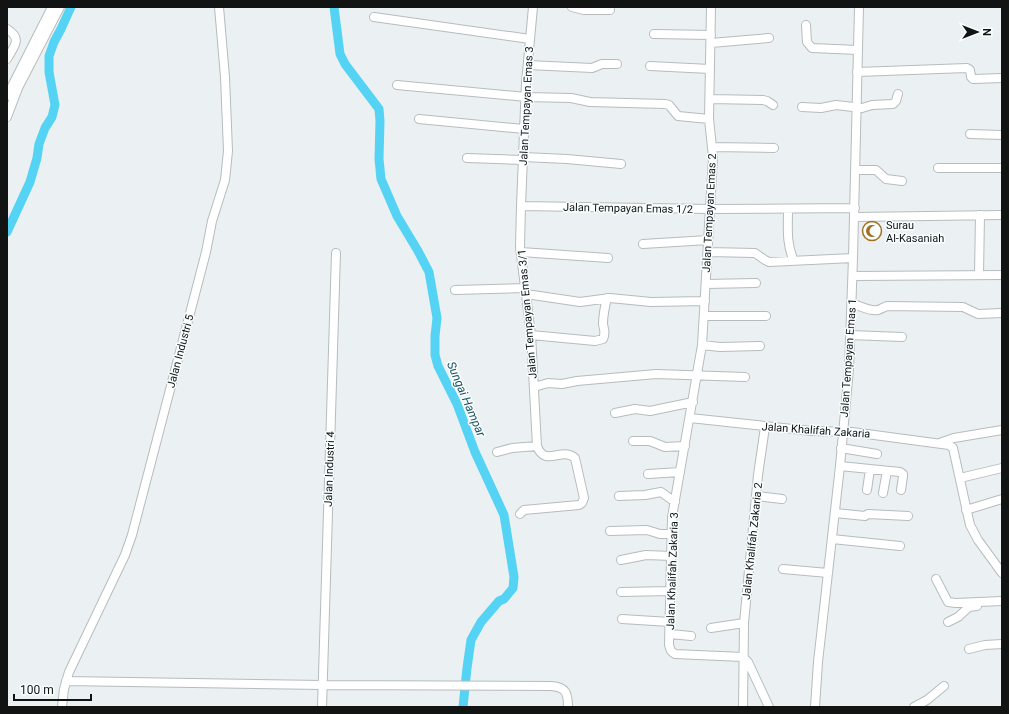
<svg xmlns="http://www.w3.org/2000/svg" width="1009" height="714" viewBox="0 0 1009 714" font-family="Roboto,sans-serif">
  <style>
    .lines { fill: none; stroke-linecap: round; stroke-linejoin: round }
    .river { stroke: #54d3f4; stroke-width: 9 }
    .minor-casing { stroke: #b6bcbe; stroke-width: 10 }
    .minor { stroke: #fff; stroke-width: 8 }
    .labels { text-anchor: middle; stroke-width: 3; stroke-linejoin: round; paint-order: stroke }
    .street-label { font-size: 11px; fill: #121414; stroke: #f9feff }
    .poi-label { font-size: 11px; fill: #121414; stroke: #f9feff; text-anchor: start }
    .water-label { font-size: 12px; font-style: italic; fill: #1a505e; stroke: #f9feff }
  </style>
  <rect width="100%" height="100%" fill="#ebf1f2"/>
  <g class="lines">
    <path class="river" d="M 334,7 L 340,54 L 345,64 L 379,109 L 380,121 L 379,159 L 381,179 L 397,216 L 418,251 L 429,272 L 437,318 L 435,336 L 435,355 L 438,366 L 457,404 L 475,452 L 504,515 L 514,577 L 513,588 L 504,599 L 499,601 L 481,622 L 471,640 L 467,668 L 463,707
      M 7,232 L 30,182 L 37,158 L 39,144 L 45,128 L 52,117 L 55,105 L 49,72 L 49,56 L 54,42 L 61,29 L 71,7"/>
    <g class="minor-casing">
      <path id="minor" d="M 572,7 L 584,10 L 610,10
        M 711,7 L 709,119 L 713,157 L 702,345 L 672,517 L 669,645 L 671,651 L 675,654 L 743,657
        M 374,17 L 530,39
        M 806,25 L 807,42 L 812,48 L 858,50
        M 7,29 C 23,39 14,46 7,59
        M 654,34 L 711,35
        M 711,43 L 769,38
        M 528,65 L 592,68 L 602,64 L 617,64
        M 650,66 L 710,69
        M 857,72 L 967,68 L 970,70 L 971,77 L 973,79 L 1002,78
        M 397,85 L 526,97 L 571,98 L 590,102 L 665,104 L 669,105 L 678,116 L 709,119
        M 7,96 L 52,7
        M 710,99 L 763,100 L 767,101 L 773,105
        M 802,107 L 821,108 L 836,105 L 862,108 L 872,105 L 893,104 L 896,101 L 898,94
        M 7,117 L 18,88 L 60,7
        M 419,119 L 524,129
        M 970,134 L 1002,135
        M 712,147 L 774,148
        M 523,157 L 567,159 L 621,164
        M 467,158 L 523,160
        M 938,168 L 1002,168
        M 855,170 L 876,170 L 886,179 L 902,181
        M 521,206 L 710,209 L 855,208
        M 788,209 C 788,227 786,244 794,261
        M 854,217 L 1002,215
        M 643,244 L 708,240
        M 521,252 L 608,258
        M 708,252 L 755,253 L 765,260 L 769,262 L 853,258
        M 979,275 L 980,215
        M 853,276 L 1002,275
        M 706,284 L 756,283
        M 455,290 L 525,288
        M 526,294 L 580,302 L 610,298 L 651,302 L 705,301
        M 852,304 C 860,305 869,312 878,310 C 881,309 884,307 887,306 L 963,307 L 978,314 L 1002,313
        M 704,316 L 766,316
        M 531,335 L 595,341 L 603,339 C 606,333 604,330 603,324 C 603,316 605,306 607,298
        M 850,335 L 902,337
        M 702,345 L 720,347 L 760,346
        M 534,387 L 548,383 L 562,384 L 577,381 L 656,374 L 745,377
        M 615,413 L 635,409 L 650,411 L 693,402
        M 690,418 L 812,431 L 852,432 L 949,445 L 953,448 L 970,525 L 978,540 L 1002,573
        M 633,441 L 650,441 L 665,447 L 685,446
        M 942,442 L 954,438 L 1002,430
        M 841,448 L 877,454
        M 497,452 L 512,448 L 537,446
        M 840,466 L 900,472 L 903,474 L 903,476 L 901,490
        M 648,474 L 680,472
        M 960,478 L 1002,468
        M 867,490 L 870,469
        M 883,493 L 887,471
        M 619,496 L 645,495 L 661,492 L 675,502
        M 757,496 L 782,499
        M 966,510 L 1002,499
        M 835,513 L 865,516 L 868,514 L 908,516
        M 520,514 L 524,510 L 579,505 L 582,503 L 584,498 L 575,458 C 562,446 545,468 537,446 L 531,335 L 520,247 L 521,206 L 526,83 L 533,7
        M 610,531 L 647,530 L 660,534 L 671,534
        M 832,539 L 900,546
        M 621,560 L 646,555 L 672,556
        M 783,569 L 828,573
        M 936,579 L 948,602 L 956,603 L 1002,601
        M 621,592 L 671,591
        M 622,619 L 670,622
        M 948,622 L 958,617 L 969,607 L 977,606
        M 711,628 L 744,623
        M 670,634 L 691,636
        M 969,649 L 985,645 L 1002,644
        M 743,657 L 748,662 L 769,707
        M 66,681 L 323,685 L 551,686 C 566,687 568,693 568,707
        M 62,707 L 64,689 L 69,672 L 125,555 L 132,535 L 206,252 L 212,221 L 225,180 L 228,151 L 225,77 L 219,7
        M 322,707 L 336,253
        M 743,707 L 744,623 L 758,475 L 765,427
        M 815,707 L 818,662 L 840,466 L 849,369 L 853,258 L 859,7
        M 914,707 L 927,700 L 944,686"/>
    </g>
    <use href="#minor" class="minor"/>
  </g>
  <defs>
    <g id="mosque-ring" transform="scale(1)"><circle r="9.5" fill="#f9feff" stroke="#a07124" stroke-width="1.5"/><path d="M3.5-4.9A6 6 0 1 0 3.5 4.9A5 5 0 1 1 3.5-4.9Z" fill="#a07124"/></g>
  </defs>
  <g fill-rule="evenodd">
    <use href="#mosque-ring" x="872" y="231"/>
  </g>
  <g class="labels">
    <g class="street-label">
      <text transform="translate(526 106) rotate(-87)" y="4">Jalan Tempayan Emas 3</text>
      <text transform="translate(628 208) rotate(1)" y="4">Jalan Tempayan Emas 1/2</text>
      <text transform="translate(709 213) rotate(-87)" y="4">Jalan Tempayan Emas 2</text>
      <text transform="translate(527 314) rotate(-95)" y="4">Jalan Tempayan Emas 3/1</text>
      <text transform="translate(180 351) rotate(-75)" y="4">Jalan Industri 5</text>
      <text transform="translate(848 358) rotate(-86)" y="4">Jalan Tempayan Emas 1</text>
      <text transform="translate(816 430) rotate(4)" y="4">Jalan Khalifah Zakaria</text>
      <text transform="translate(329 469) rotate(-88)" y="4">Jalan Industri 4</text>
      <text transform="translate(752 541) rotate(-84)" y="4">Jalan Khalifah Zakaria 2</text>
      <text transform="translate(672 571) rotate(-88)" y="4">Jalan Khalifah Zakaria 3</text>
    </g>
    <g class="poi-label">
      <text x="886" y="229">Surau<tspan x="886" dy="13">Al-Kasaniah</tspan></text>
    </g>
    <g class="water-label">
      <text transform="translate(466 399) rotate(67)" y="4">Sungai Hampar</text>
    </g>
  </g>
  <rect width="1009" height="714" fill="none" stroke="#121414" stroke-width="16"/>
  <g transform="translate(977 32) rotate(90)" stroke="#f9feff" stroke-width="3" paint-order="stroke">
  <path d="M0-3L7 15L0 10L-7 15Z" fill="#121414"/>
  <text y="-6" font-size="11" font-weight="bold" text-anchor="middle" fill="#121414">N</text>
  </g>
  <path d="M14 694v6h77v-6" fill="none" stroke="#121414" stroke-width="2"/>
  <text x="20" y="694" font-size="12" fill="#121414" stroke="#f9feff" stroke-width="3" paint-order="stroke">100 m</text>
</svg>
